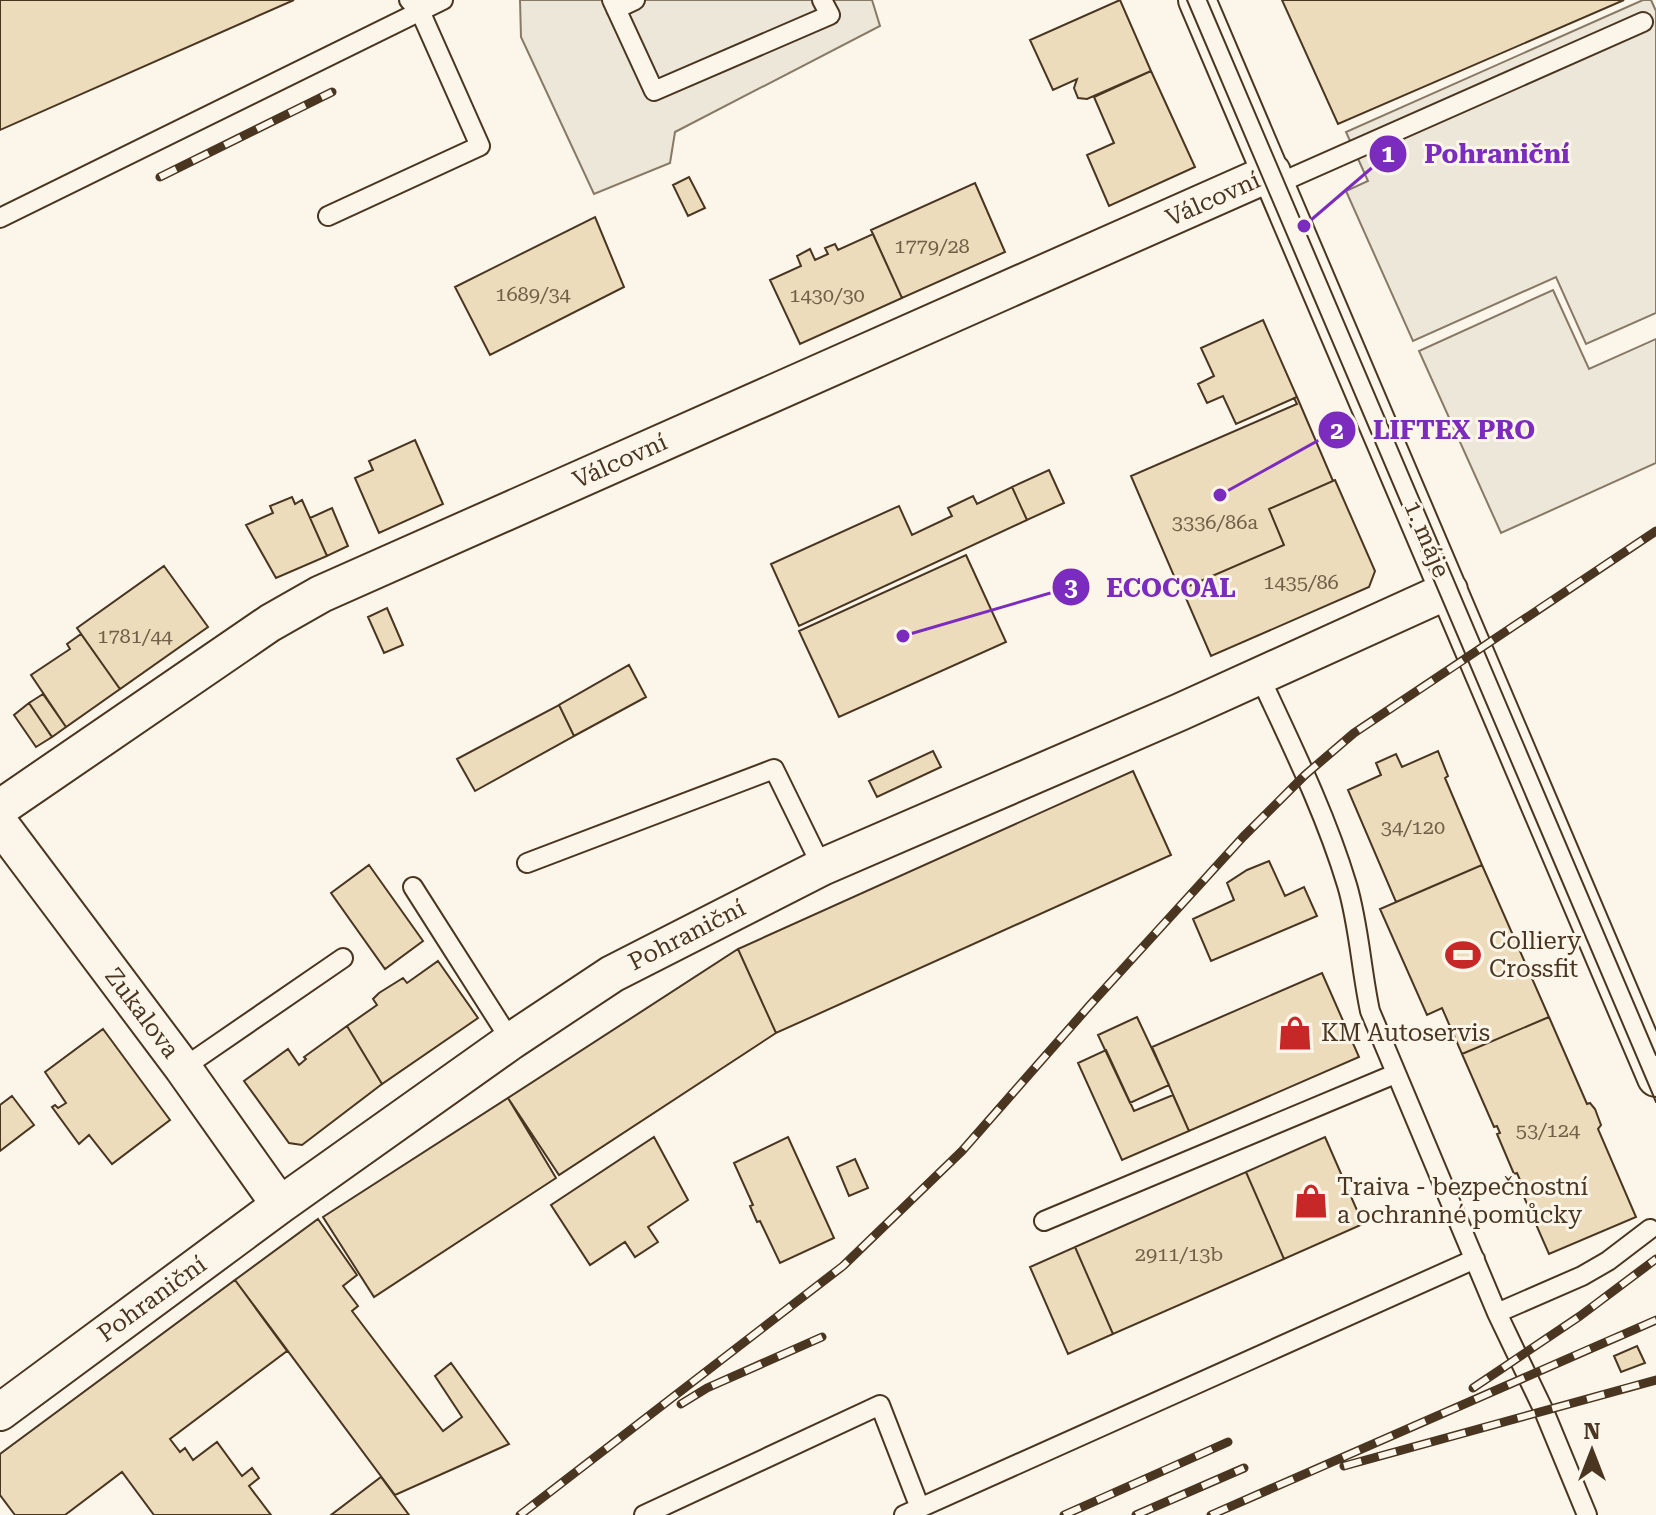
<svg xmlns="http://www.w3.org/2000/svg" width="1656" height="1515" viewBox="0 0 1656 1515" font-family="'Roboto Serif',serif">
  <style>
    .parking { fill: #ede7d9; stroke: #887966; stroke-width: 2 }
    .building { fill: #ecdcbc; stroke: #4a3520; stroke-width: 2 }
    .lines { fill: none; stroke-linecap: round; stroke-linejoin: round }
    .service-casing { stroke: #4a3520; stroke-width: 22 }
    .minor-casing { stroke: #4a3520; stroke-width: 40 }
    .service { stroke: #fbf6e9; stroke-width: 18 }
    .minor { stroke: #fbf6e9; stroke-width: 36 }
    .tram { stroke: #4a3520; stroke-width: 2 }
    .rail-casing { stroke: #4a3520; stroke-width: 9 }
    .rail { stroke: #fbf6e9; stroke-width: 6; stroke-dasharray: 18; stroke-linecap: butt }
    .labels { text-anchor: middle; stroke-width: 6; stroke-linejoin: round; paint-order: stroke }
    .number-label { font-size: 20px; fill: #725f47 }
    .street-label { font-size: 24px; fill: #4a3520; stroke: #fbf6e9 }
    .poi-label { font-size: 24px; fill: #4a3520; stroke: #fbf6e9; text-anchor: start }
    .leader { fill: none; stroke: #7b2cbf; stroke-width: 3 }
    .callout-dot { fill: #7b2cbf; stroke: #fbf6e9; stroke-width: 3 }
    .mark-label { font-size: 24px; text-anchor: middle; font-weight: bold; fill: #fff }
    .callout-label { font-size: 26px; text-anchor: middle; font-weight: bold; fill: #7b2cbf; stroke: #fbf6e9; stroke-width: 6; stroke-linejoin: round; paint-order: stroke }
  </style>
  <rect width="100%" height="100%" fill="#fbf6e9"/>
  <path class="parking" d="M 520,0 L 872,0 L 880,26 L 675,132 L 670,163 L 594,194 L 521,37 Z
    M 1643,0 L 1651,0 L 1656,11 L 1656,313 L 1586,344 L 1556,277 L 1413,341 L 1346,191 L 1368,181 L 1346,132 Z
    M 1553,290 L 1589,369 L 1656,339 L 1656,463 L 1501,533 L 1419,351 Z"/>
  <path class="building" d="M 0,0 L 294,0 L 0,130 Z
    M 1120,0 L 1151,71 L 1087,99 L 1078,98 L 1074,88 L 1077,79 L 1053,90 L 1030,40 Z
    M 1282,0 L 1624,0 L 1338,124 Z
    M 1151,71 L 1195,167 L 1109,206 L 1087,155 L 1114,143 L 1094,97 Z
    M 689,177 L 705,208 L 688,216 L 673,185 Z
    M 975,183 L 1005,252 L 902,298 L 871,230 Z
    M 595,217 L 624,287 L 490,355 L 455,287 Z
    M 873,234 L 902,298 L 800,344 L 770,280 L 801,266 L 797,256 L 810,249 L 815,260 L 828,254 L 825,248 L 835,244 L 838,250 Z
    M 1263,320 L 1297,397 L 1236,424 L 1223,396 L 1207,403 L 1198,384 L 1214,376 L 1201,348 Z
    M 1297,397 L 1333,481 L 1269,509 L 1284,545 L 1180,590 L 1131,476 L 1297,404 L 1294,398 Z
    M 415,440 L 443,504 L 379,533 L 355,478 L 373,470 L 369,461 Z
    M 1049,470 L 1064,503 L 1027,520 L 1012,487 Z
    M 1335,480 L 1375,571 L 1369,587 L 1211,656 L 1182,589 L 1284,545 L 1269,509 Z
    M 1012,487 L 1027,520 L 799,626 L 771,564 L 899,506 L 912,535 L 952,516 L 948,508 L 973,496 L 977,504 Z
    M 292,497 L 295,504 L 302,500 L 327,556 L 276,578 L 246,525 L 273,513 L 270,506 Z
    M 332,508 L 348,546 L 327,556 L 310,518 Z
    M 966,555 L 1006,642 L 839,717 L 799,631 Z
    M 164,566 L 208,627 L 120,689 L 77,628 Z
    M 387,608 L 403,645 L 384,653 L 368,617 Z
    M 81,634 L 120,689 L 66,727 L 31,675 L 70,649 L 67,644 Z
    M 629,665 L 646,697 L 574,736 L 559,705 Z
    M 43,694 L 66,727 L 52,737 L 29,703 Z
    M 29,703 L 52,737 L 36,747 L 14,715 Z
    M 559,705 L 574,736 L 475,791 L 457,759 Z
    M 933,751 L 941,767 L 877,797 L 869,781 Z
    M 1438,751 L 1448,776 L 1445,778 L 1482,865 L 1396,902 L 1348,790 L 1381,775 L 1376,763 L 1396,754 L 1402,767 Z
    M 1133,771 L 1171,855 L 776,1033 L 738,949 Z
    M 1269,861 L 1285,896 L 1304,887 L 1317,916 L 1211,961 L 1193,919 L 1234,900 L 1227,883 L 1247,870 Z
    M 369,865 L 423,941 L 385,969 L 331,893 Z
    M 1482,865 L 1549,1017 L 1462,1054 L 1442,1008 L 1427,1015 L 1380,909 Z
    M 738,949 L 776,1033 L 559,1175 L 508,1098 Z
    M 438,961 L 478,1018 L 382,1084 L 347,1026 L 377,1005 L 373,999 L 379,993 L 403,978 L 407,983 Z
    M 1322,973 L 1359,1057 L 1189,1131 L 1152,1047 Z
    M 1137,1017 L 1169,1085 L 1130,1103 L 1098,1035 Z
    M 1549,1017 L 1587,1104 L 1590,1103 L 1595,1109 L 1601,1125 L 1598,1129 L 1636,1217 L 1549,1254 L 1517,1181 L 1520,1180 L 1517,1173 L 1514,1174 L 1497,1134 L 1500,1133 L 1497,1126 L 1494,1127 L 1462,1054 Z
    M 347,1026 L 382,1084 L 302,1145 L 289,1143 L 244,1081 L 288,1049 L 299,1065 L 306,1059 L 304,1057 Z
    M 103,1029 L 170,1120 L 112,1164 L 89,1135 L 79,1144 L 52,1107 L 55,1105 L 58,1108 L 66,1103 L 45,1072 Z
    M 1106,1050 L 1134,1111 L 1173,1095 L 1189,1131 L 1122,1160 L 1078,1063 Z
    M 12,1096 L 34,1125 L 0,1151 L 0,1105 Z
    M 508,1098 L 556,1178 L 374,1297 L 323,1217 Z
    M 654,1137 L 688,1200 L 648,1227 L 658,1242 L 635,1257 L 625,1242 L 590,1265 L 551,1205 Z
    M 788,1137 L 834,1238 L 780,1263 L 760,1221 L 757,1222 L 750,1206 L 753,1205 L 734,1163 Z
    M 1325,1137 L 1363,1224 L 1284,1259 L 1246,1172 Z
    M 855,1159 L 868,1188 L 849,1196 L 837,1167 Z
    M 1246,1172 L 1284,1259 L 1113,1334 L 1075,1247 Z
    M 318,1219 L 357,1275 L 343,1286 L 358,1306 L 352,1311 L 443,1431 L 462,1417 L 435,1376 L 451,1363 L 509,1444 L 395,1495 L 235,1280 Z
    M 1075,1247 L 1113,1334 L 1068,1354 L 1030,1267 Z
    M 235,1280 L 287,1351 L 170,1439 L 180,1452 L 185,1448 L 193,1460 L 217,1442 L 242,1476 L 252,1468 L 259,1478 L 249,1486 L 271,1515 L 154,1515 L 122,1472 L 65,1515 L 15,1515 L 0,1495 L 0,1454 Z
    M 1637,1346 L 1645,1363 L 1621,1372 L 1614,1356 Z
    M 381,1477 L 409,1515 L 331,1515 Z"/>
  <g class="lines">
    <g class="service-casing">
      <path id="service" d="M 612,0 L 654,91 L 830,15 L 822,0
        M 616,9 L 635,0
        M 1277,184 L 1643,22
        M 328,216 L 480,146 L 420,11 L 409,0
        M 0,218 L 443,0
        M 1259,675 C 1291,744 1325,812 1347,885 C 1359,925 1361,969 1370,1011 L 1497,1313 L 1582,1276 L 1608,1261 L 1650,1229
        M 527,863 L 774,769 L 822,867
        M 413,887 L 511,1041
        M 183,1068 L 343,958
        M 1044,1221 L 1395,1074
        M 1497,1313 L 1544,1411 L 1587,1515
        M 644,1515 L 880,1405 L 920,1508
        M 904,1515 L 1475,1259"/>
    </g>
    <g class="minor-casing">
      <path id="minor" d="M 1197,0 L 1656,1078
        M 0,808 L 270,623 L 321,594 L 1272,172
        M 0,824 L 183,1068 L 280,1205
        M 0,1412 L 280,1205 L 511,1041 L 612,974 L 822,867 L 1180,712 L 1449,590"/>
    </g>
    <use href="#service" class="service"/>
    <use href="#minor" class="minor"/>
    <path class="tram" d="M 1187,0 L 1656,1102
      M 1207,0 L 1656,1055"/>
    <g class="rail-casing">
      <path id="rail" d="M 160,177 L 332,92
        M 1473,1388 L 1580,1316 L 1656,1259
        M 681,1404 L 707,1388 L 822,1337
        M 1344,1466 L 1656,1380
        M 520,1515 L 843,1266 L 962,1151 L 1090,1005 L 1243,837 L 1305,775 L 1354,733 L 1656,531
        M 1064,1515 L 1228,1442
        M 1136,1515 L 1244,1468
        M 1211,1515 L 1656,1320"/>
    </g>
    <use href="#rail" class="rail"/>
  </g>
  <defs>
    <g id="stadium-bare" transform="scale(2.76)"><path d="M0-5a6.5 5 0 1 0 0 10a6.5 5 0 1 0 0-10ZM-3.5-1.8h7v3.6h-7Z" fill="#c62828" stroke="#fbf6e9" stroke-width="2.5" paint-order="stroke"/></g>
    <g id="shop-bare" transform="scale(2.76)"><path d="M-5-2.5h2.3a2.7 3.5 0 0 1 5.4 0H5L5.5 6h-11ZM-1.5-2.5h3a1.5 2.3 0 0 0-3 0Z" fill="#c62828" stroke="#fbf6e9" stroke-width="2.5" paint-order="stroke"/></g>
  </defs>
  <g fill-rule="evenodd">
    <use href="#stadium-bare" x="1463" y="955"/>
    <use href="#shop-bare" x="1295" y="1033"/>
    <use href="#shop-bare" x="1311" y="1201"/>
  </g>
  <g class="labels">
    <g class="number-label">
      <text x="932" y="253">1779/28</text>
      <text x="533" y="301">1689/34</text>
      <text x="827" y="302">1430/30</text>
      <text x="1215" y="529">3336/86a</text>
      <text x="1301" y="589">1435/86</text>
      <text x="135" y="643">1781/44</text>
      <text x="1413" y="834">34/120</text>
      <text x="1548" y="1137">53/124</text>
      <text x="1179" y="1261">2911/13b</text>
    </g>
    <g class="street-label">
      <text transform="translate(1213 199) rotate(-24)" y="8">Válcovní</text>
      <text transform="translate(620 461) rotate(-24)" y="8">Válcovní</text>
      <text transform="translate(1427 539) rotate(67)" y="8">1. máje</text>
      <text transform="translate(687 935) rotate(-27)" y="8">Pohraniční</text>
      <text transform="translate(142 1013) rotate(53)" y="8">Zukalova</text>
      <text transform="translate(152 1299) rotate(-36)" y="8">Pohraniční</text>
    </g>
    <g class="poi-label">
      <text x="1489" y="949">Colliery<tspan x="1489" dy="28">Crossfit</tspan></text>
      <text x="1321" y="1041">KM Autoservis</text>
      <text x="1337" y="1195">Traiva - bezpečnostní<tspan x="1337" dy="28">a ochranné pomůcky</tspan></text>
    </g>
  </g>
  <path class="leader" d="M1304 226L1388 154M1220 495L1337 430M903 636L1071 587"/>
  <g class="callout-dot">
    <circle cx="1304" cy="226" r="8"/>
    <circle cx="1220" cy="495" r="8"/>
    <circle cx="903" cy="636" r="8"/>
    <circle cx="1388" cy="154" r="20"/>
    <circle cx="1337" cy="430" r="20"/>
    <circle cx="1071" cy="587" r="20"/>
  </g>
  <g class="mark-label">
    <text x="1388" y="162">1</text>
    <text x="1337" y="439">2</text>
    <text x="1071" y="596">3</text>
  </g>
  <g class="callout-label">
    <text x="1497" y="163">Pohraniční</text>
    <text x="1454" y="439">LIFTEX PRO</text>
    <text x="1171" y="597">ECOCOAL</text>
  </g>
  <g transform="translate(1592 1451)" stroke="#fbf6e9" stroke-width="6" paint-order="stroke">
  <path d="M0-6L14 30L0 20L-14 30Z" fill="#4a3520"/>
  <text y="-12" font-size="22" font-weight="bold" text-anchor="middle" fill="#4a3520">N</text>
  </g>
</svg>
